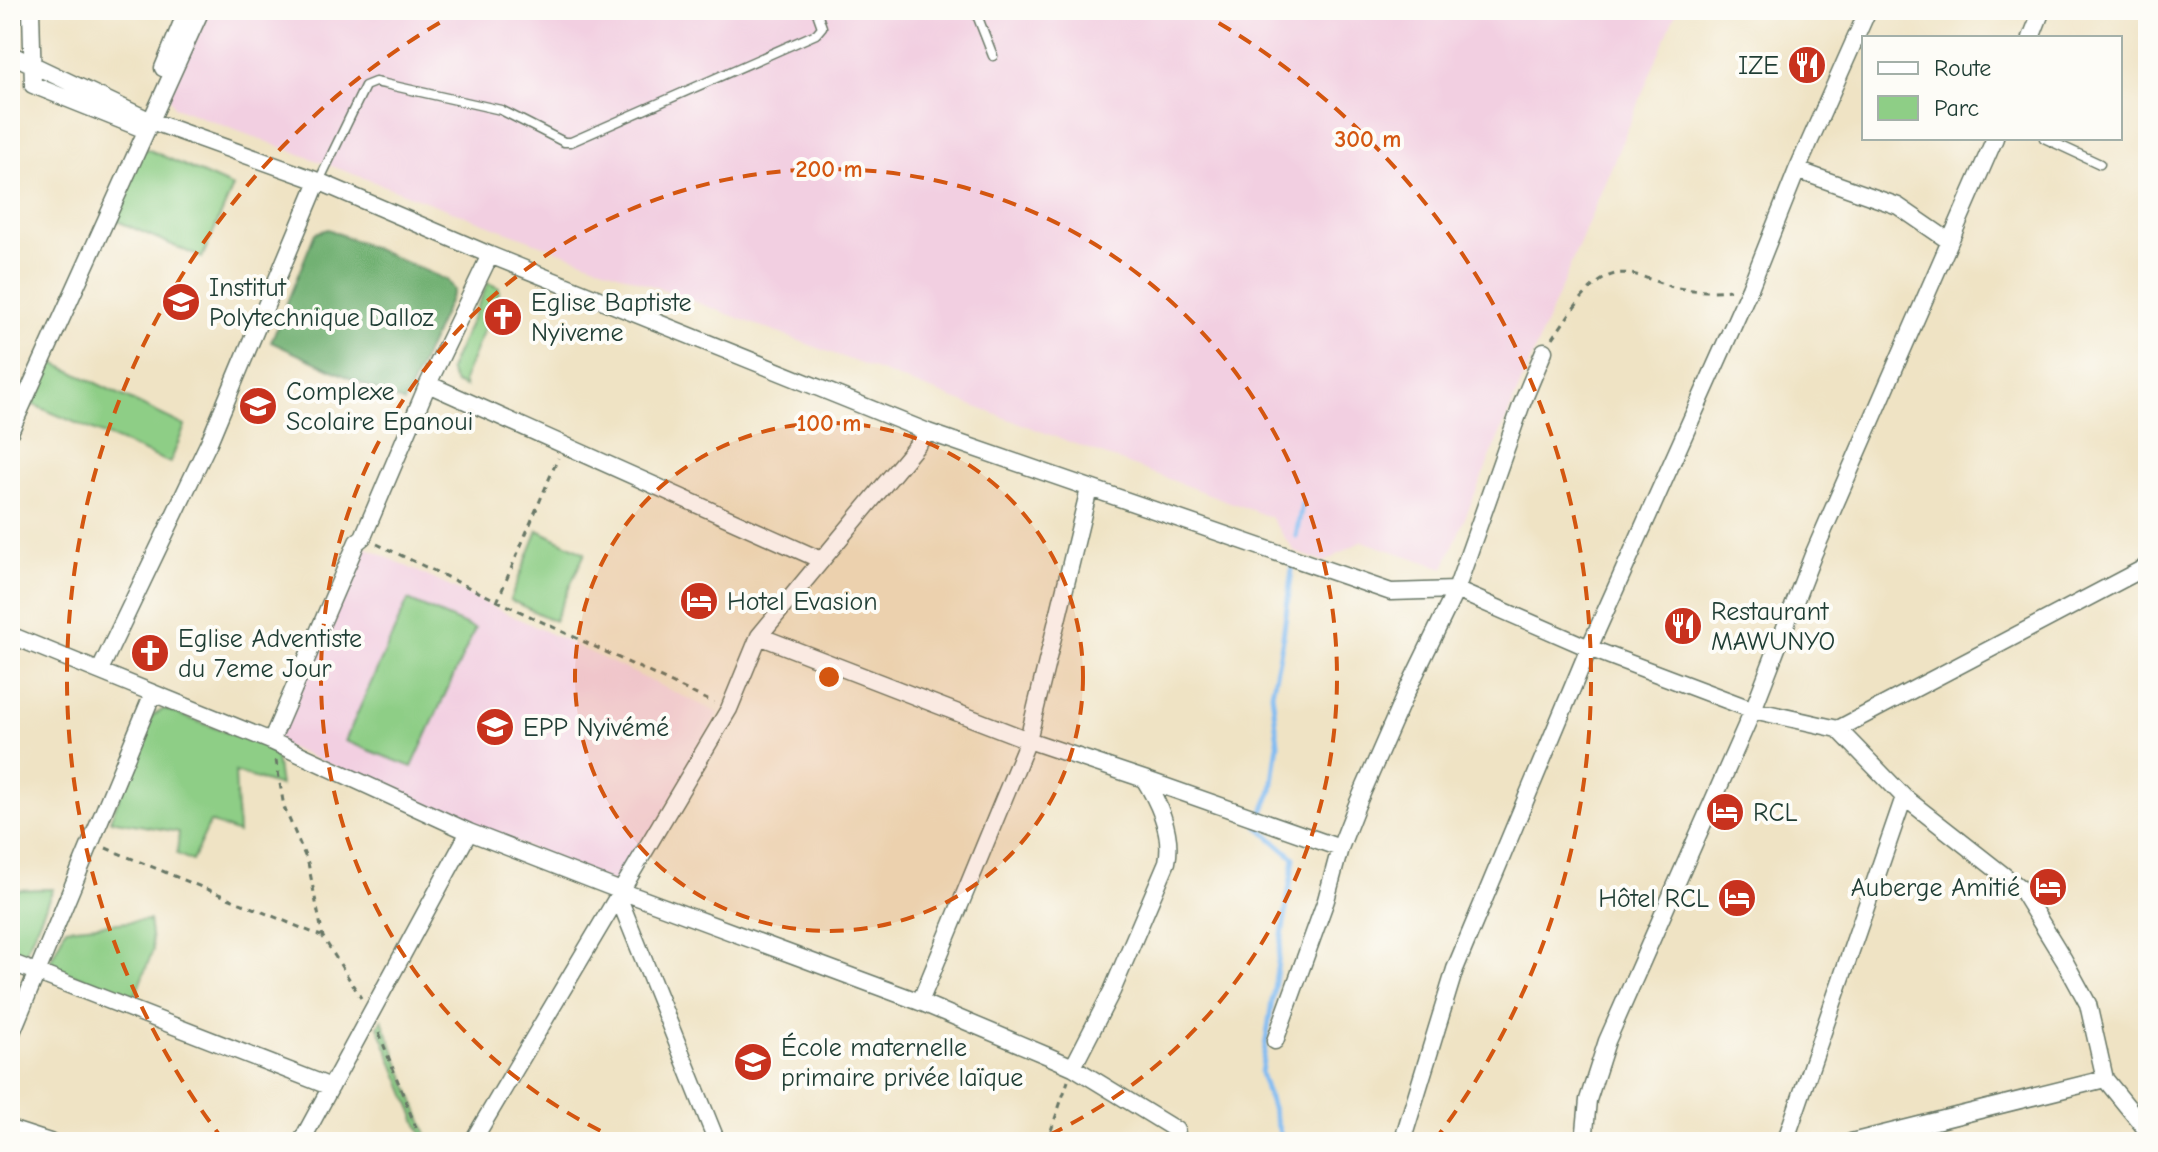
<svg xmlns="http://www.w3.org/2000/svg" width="2158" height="1152" viewBox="0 0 2158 1152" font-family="'Comic Neue',sans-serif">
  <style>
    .built { fill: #f2cfe1 }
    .green { fill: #8ece86; stroke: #56865d; stroke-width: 2 }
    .forest { fill: #72b173; stroke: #487754; stroke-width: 2 }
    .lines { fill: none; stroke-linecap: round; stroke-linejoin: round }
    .stream { stroke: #7fbbf2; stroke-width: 5 }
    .service-casing { stroke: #687766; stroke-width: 11 }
    .minor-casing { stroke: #687766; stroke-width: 19 }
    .path { stroke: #687766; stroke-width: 3; stroke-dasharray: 6 6; stroke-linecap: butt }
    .service { stroke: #fff; stroke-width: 8 }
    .minor { stroke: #fff; stroke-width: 16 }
    .ring { fill: none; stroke: #d45610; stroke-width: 4; stroke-dasharray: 14 10 }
    .labels { text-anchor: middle; stroke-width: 8; stroke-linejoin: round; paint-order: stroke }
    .poi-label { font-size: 26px; fill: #1f3d34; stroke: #fdfcf7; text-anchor: start }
    .centre { fill: #d45610; stroke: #fdfcf7; stroke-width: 4 }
    .ring-label { font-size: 24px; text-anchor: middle; font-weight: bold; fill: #d45610; stroke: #fdfcf7; stroke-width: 8; stroke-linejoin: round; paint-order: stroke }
  </style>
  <rect width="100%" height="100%" fill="#fdfcf7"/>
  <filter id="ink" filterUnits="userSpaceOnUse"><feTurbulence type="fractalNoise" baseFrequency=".0125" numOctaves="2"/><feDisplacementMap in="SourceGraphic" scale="16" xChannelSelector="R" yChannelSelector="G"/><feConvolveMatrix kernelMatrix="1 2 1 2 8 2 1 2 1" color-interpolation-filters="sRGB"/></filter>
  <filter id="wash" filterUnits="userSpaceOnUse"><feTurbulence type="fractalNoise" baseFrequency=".006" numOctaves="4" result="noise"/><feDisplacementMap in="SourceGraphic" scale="32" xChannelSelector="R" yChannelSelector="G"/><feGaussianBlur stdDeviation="1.8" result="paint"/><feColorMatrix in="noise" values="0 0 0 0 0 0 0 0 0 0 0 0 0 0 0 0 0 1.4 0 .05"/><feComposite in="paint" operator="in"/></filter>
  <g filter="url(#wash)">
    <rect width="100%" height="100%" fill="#efe3c4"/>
    <path class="built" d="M 196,10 L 1677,10 L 1444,568 L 1362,541 L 1325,562 L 1295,552 L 1270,517 L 174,107 L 163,86 Z
      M 359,544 L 719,713 L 622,887 L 273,741 Z"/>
    <path class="green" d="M 147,149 L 233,187 L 202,258 L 108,217 L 138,152 Z
      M 488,283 L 499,288 L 499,292 L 463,381 L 465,387 L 455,383 L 449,370 Z
      M 46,359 L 185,426 L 170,463 L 29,403 Z
      M 538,530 L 585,553 L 554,621 L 510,600 Z
      M 408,600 L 475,629 L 412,767 L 345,741 Z
      M 164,709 L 275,750 L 280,786 L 235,772 L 238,833 L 210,822 L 192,861 L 177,854 L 179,832 L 110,820 L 153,715 Z
      M 53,889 L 23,958 L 10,953 L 10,890 Z
      M 149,920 L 153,950 L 135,996 L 48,966 L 66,928 Z
      M 382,1020 L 430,1142 L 425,1142 L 378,1026 Z"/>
    <path class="forest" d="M 328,229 L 447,280 L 454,290 L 404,403 L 271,342 L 315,233 Z"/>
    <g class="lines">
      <path class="stream" d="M 1296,536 L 1302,504
        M 1283,1142 L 1261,1073 L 1294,858 L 1257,826 L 1272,790 L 1278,743 L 1272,693 L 1282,644 L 1293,562"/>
    </g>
  </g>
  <g filter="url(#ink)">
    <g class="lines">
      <g class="service-casing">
        <path id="service" d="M 975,10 L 993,56
          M 2044,138 L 2100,164
          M 319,181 L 365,86 L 375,82 L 385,84 L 501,110 L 564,142 L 571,142 L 816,34 L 822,27 L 816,10"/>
      </g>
      <g class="minor-casing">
        <path id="minor" d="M 31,10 L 33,85 L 138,127
          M 2031,38 L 2042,10
          M 10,54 L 151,121 L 318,181 L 490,255 L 928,432 L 1391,592 L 1456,590 L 1589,648 L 1753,710 L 1838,729 L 2148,566
          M 163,68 L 187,10
          M 1797,170 L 1898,206 L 1949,241
          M 428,384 L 821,560
          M 10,432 L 201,10
          M 10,635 L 271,741 L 469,832 L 621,891 L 920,1002 L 1048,1056 L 1073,1067 L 1176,1130
          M 759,636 L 1028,740 L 1144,779 C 1159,803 1173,834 1167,862 L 1112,991 L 1073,1067
          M 100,670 L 209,442 L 318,181
          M 1838,729 L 1904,797 L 2020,888 L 2064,960 L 2088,1004 L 2105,1079 L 2148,1132
          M 271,741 L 357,542 L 363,537 L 428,384 L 490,255
          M 1144,779 L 1340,848
          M 618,896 L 717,1142
          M 10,962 L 331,1087
          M 920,1002 L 1028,740 L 1089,489
          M 10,1037 L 153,693
          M 1275,1041 L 1326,900 L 1340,848 L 1356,807 L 1405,695 L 1456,590 L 1521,406 L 1544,351
          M 10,1129 L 50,1142
          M 301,1142 L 469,832
          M 472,1142 L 729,709 L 759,636 L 928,432
          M 1402,1142 L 1455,969 L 1589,648 L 1750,288 L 1797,170 L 1868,10
          M 1584,1142 L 1588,1100 L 1607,1041 L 1753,710 L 1813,555 L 1995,138
          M 1785,1142 L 1904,797
          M 1851,1142 L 2105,1079"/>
      </g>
      <path class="path" d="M 1553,338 C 1567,318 1584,289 1607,277 C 1627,266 1653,282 1673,287 C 1692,291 1711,292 1730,290
        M 377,544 L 714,703
        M 497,602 L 558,458
        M 276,760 L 284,807 L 308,863 L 323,937 L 361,998
        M 106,848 L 321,936
        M 379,1033 L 416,1128 L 419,1142
        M 1047,1142 L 1068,1081"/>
      <use href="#service" class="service"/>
      <use href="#minor" class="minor"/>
    </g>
  </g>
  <circle cx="829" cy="677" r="254" fill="#d45610" fill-opacity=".12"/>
  <g class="ring">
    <circle cx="829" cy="677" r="254"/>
    <path d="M622 1141A508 508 0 1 1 1036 1141"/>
    <path d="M224 1141A762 762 0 0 1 460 11M1198 11A762 762 0 0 1 1434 1141"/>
  </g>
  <defs>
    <g id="restaurant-disc" transform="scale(2)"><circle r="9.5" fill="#c8321e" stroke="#fdfcf7"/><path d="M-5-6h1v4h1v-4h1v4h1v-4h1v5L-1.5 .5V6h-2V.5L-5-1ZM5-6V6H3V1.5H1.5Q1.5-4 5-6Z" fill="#fff"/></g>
    <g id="school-disc" transform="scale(2)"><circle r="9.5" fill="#c8321e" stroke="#fdfcf7"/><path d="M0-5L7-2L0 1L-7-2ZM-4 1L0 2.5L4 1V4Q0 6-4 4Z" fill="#fff"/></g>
    <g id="church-disc" transform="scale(2)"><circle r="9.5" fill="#c8321e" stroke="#fdfcf7"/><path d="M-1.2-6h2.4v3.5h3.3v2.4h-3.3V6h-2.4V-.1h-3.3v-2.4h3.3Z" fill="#fff"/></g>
    <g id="hotel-disc" transform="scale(2)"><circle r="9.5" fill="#c8321e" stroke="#fdfcf7"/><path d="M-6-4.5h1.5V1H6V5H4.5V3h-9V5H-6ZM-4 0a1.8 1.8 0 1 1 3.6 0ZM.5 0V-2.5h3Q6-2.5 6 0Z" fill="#fff"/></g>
  </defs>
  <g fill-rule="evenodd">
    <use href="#restaurant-disc" x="1807" y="65"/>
    <use href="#school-disc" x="181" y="302"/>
    <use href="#church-disc" x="503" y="317"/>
    <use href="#school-disc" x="258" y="406"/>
    <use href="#hotel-disc" x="699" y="601"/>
    <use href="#restaurant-disc" x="1683" y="626"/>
    <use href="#church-disc" x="150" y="653"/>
    <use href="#school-disc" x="495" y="727"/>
    <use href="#hotel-disc" x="1725" y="812"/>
    <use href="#hotel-disc" x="2048" y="887"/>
    <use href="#hotel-disc" x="1737" y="898"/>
    <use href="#school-disc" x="753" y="1062"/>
  </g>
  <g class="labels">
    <g class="poi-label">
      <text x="1779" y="74" text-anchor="end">IZE</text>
      <text x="209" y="296">Institut<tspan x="209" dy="30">Polytechnique Dalloz</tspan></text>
      <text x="531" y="311">Eglise Baptiste<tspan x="531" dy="30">Nyiveme</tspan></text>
      <text x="286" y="400">Complexe<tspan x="286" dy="30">Scolaire Epanoui</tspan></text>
      <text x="727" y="610">Hotel Evasion</text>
      <text x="1711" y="620">Restaurant<tspan x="1711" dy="30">MAWUNYO</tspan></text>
      <text x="178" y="647">Eglise Adventiste<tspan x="178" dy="30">du 7eme Jour</tspan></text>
      <text x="523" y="736">EPP Nyivémé</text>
      <text x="1753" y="821">RCL</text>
      <text x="2020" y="896" text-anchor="end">Auberge Amitié</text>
      <text x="1709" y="907" text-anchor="end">Hôtel RCL</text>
      <text x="781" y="1056">École maternelle<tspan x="781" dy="30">primaire privée laïque</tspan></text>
    </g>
  </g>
  <circle cx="829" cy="677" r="12" class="centre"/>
  <g class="ring-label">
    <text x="1368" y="147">300 m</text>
    <text x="829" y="177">200 m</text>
    <text x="829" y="431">100 m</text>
  </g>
  <rect width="2158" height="1152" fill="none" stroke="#fdfcf7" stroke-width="40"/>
  <rect x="1862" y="36" width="260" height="104" fill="#fdfcf7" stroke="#a4b0a9" stroke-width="2"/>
  <rect x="1878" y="62" width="40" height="12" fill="#ffffff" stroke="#a4b0a9" stroke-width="2"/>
  <text x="1934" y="76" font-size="24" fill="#1f3d34">Route</text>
  <rect x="1878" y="96" width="40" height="24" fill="#8ece86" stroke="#a4b0a9" stroke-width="2"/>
  <text x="1934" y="116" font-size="24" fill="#1f3d34">Parc</text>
</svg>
